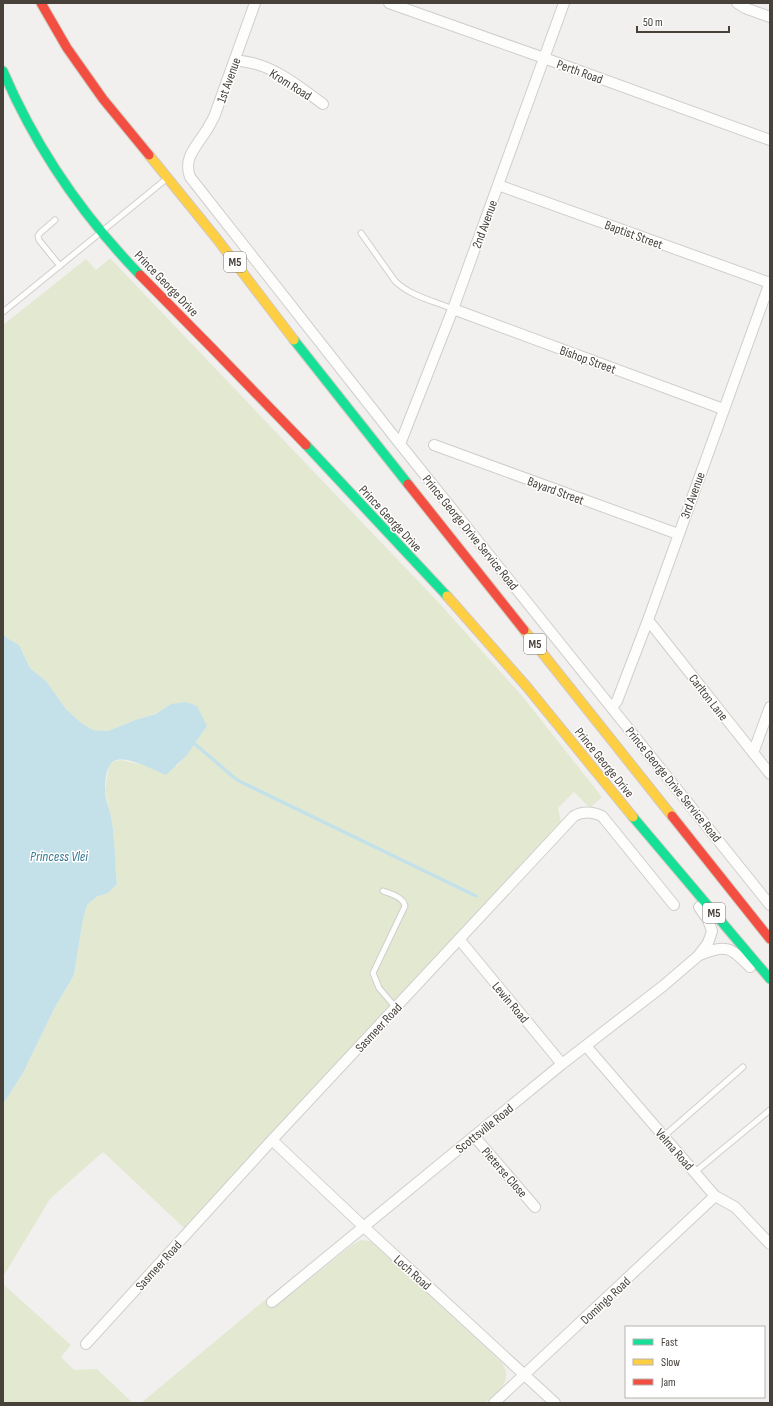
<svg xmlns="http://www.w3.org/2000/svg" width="773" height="1406" viewBox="0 0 773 1406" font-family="'Sofia Sans Condensed',sans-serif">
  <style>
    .green { fill: #e3e9d1 }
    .water { fill: #c4e1ea }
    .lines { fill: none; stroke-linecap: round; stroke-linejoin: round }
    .stream { stroke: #c4e1ea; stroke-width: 3.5 }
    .lane-casing { stroke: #d0cecc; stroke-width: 7 }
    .street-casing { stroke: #d0cecc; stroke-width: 12 }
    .fast-casing { stroke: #d2c9be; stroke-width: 11 }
    .slow-casing { stroke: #d2c9be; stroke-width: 11 }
    .jam-casing { stroke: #d2c9be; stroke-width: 11 }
    .lane { stroke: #fdfdfc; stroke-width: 5 }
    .street { stroke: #fdfdfc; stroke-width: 10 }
    .fast { stroke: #16e098; stroke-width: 9 }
    .slow { stroke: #ffcf43; stroke-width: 9 }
    .jam { stroke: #f24e42; stroke-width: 9 }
    .labels { text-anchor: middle; stroke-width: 3; stroke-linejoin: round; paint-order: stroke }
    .shield { fill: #fff; stroke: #7f7a75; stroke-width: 1 }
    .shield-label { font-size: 12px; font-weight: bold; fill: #48413a }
    .street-label { font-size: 13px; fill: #48413a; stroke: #fff }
    .water-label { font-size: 14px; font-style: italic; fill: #387991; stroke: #fff }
  </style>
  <rect width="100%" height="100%" fill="#f2f0ee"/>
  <path class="green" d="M 110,258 L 441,605 L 523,697 L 602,797 L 590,808 L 574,792 L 558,808 L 561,821 L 184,1228 L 103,1152 L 50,1199 L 3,1277 L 3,1104 L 23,1073 L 54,1009 L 74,975 L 83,919 L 87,905 L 96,897 L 108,893 L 117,884 L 112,822 L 105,790 L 109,766 L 111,763 L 115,761 L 121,760 L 139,764 L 177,766 L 195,744 L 207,726 L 171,704 L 156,714 L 138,719 L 108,731 L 93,730 L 80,722 L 66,709 L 46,681 L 30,668 L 19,645 L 7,638 L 3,634 L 3,325 L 86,259 L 96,270 Z
    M 361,1240 L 370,1241 L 374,1244 L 502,1363 C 514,1382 498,1391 485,1403 L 141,1403 L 266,1299 L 274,1308 L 352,1245 Z
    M 3,1284 L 71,1345 L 61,1357 L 74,1370 L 97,1369 L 133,1403 L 3,1403 Z"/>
  <path class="water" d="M 3,634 L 7,638 L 19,645 L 30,668 L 46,681 L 66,709 L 80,722 L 93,730 L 108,731 L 138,719 L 156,714 L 171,704 L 186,702 L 197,706 L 207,726 L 187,755 L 166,775 C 153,770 127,755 114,761 C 106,765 105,782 105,789 C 105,800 111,812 112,822 C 115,842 115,863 117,884 L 108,893 L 96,897 L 87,905 L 83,919 L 74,975 L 54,1009 L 23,1073 L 3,1104 Z"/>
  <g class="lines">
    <path class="stream" d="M 195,744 L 237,780 L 476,896"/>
    <g class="lane-casing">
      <path id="lane" d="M 55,220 L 40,233 L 38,236 L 39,240 L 60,266
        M 361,233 L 395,281 C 410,296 434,301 453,309
        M 3,312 L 165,180
        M 383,891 C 391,894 403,897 405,906 L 373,973 L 379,988 L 396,1008
        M 664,1136 L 743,1067
        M 695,1172 L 770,1110"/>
    </g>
    <g class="street-casing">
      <path id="street" d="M 255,3 L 214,117 C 211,122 209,127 206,131 C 196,147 183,158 190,177 L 400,444 L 770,905
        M 389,3 L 544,58 L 770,140
        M 737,3 L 745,8 L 770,17
        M 235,60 C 242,61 249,62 256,64 C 281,71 302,89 323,104
        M 498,185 L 770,283
        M 453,309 L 723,409
        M 400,444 L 453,309 L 564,3
        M 434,445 L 678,534
        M 648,620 L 770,774
        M 612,707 L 617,701 L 648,620 L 770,282
        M 753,753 L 770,707
        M 459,939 L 562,1064
        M 700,955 C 726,944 731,947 750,967
        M 586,1046 L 715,1196 L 735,1207 L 770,1244
        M 474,1136 L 535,1207
        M 272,1140 L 364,1227 L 555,1403
        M 272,1302 L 562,1064 L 663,986 L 698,956 L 708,943 L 712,931 L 708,920 L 699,907
        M 86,1344 L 272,1140 L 574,816 C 583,811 593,812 602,816 L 674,905
        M 494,1403 L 715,1196"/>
    </g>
    <g class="fast-casing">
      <path id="fast" d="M 3,71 C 36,148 82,215 140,275
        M 294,340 L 408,484
        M 306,445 L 447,596
        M 633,817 L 770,979"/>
    </g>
    <g class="slow-casing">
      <path id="slow" d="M 149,155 L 217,239 L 294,340
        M 447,596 L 527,687 L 633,817
        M 524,630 L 672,816"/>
    </g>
    <g class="jam-casing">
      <path id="jam" d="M 41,3 L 67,48 L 103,99 L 149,155
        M 140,275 L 211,347 L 306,445
        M 408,484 L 524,630
        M 672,816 L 770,939"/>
    </g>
    <use href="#lane" class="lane"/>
    <use href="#street" class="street"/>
    <use href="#fast" class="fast"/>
    <use href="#slow" class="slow"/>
    <use href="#jam" class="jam"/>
  </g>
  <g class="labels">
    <g class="shield">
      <rect x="224" y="252" width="22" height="20" rx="3"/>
      <rect x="524" y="634" width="22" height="20" rx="3"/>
      <rect x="703" y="903" width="22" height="20" rx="3"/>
    </g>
    <g class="shield-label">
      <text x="235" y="266">M5</text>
      <text x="535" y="648">M5</text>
      <text x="714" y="917">M5</text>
    </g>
    <g class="street-label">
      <text transform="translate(580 71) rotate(20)" y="5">Perth Road</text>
      <text transform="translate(228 80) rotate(-70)" y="5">1st Avenue</text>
      <text transform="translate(291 84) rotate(32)" y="5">Krom Road</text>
      <text transform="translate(484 224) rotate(-70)" y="5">2nd Avenue</text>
      <text transform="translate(634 234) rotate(20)" y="5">Baptist Street</text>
      <text transform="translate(167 283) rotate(46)" y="5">Prince George Drive</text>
      <text transform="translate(588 359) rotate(20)" y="5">Bishop Street</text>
      <text transform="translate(556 490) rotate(20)" y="5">Bayard Street</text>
      <text transform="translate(692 495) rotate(-70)" y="5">3rd Avenue</text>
      <text transform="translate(391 518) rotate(47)" y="5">Prince George Drive</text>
      <text transform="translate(471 532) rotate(51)" y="5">Prince George Drive Service Road</text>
      <text transform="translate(709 697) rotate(52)" y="5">Carlton Lane</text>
      <text transform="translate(605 762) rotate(51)" y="5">Prince George Drive</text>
      <text transform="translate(674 784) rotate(51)" y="5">Prince George Drive Service Road</text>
      <text transform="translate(511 1002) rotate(50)" y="5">Lewin Road</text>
      <text transform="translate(378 1027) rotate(-47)" y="5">Sasmeer Road</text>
      <text transform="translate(484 1128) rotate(-39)" y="5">Scottsville Road</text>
      <text transform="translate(675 1149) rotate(49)" y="5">Velma Road</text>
      <text transform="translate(505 1172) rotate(49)" y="5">Pieterse Close</text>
      <text transform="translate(158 1265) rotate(-48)" y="5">Sasmeer Road</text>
      <text transform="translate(413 1272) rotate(42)" y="5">Loch Road</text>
      <text transform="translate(605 1300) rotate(-43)" y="5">Domingo Road</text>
    </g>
    <g class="water-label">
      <text x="59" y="861">Princess Vlei</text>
    </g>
  </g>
  <rect width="773" height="1406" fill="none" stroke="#48413a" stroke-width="8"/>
  <rect x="625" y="1326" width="140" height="72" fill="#ffffff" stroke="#b6b3b0"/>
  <rect x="633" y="1339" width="20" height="6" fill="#16e098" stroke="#b6b3b0"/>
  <text x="661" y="1346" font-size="12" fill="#48413a">Fast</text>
  <rect x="633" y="1359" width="20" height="6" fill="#ffcf43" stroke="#b6b3b0"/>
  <text x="661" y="1366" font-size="12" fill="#48413a">Slow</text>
  <rect x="633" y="1379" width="20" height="6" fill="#f24e42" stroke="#b6b3b0"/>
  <text x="661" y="1386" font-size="12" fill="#48413a">Jam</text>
  <path d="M637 26v6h92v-6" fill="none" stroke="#48413a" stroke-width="2"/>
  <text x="643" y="26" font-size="12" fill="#48413a" stroke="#ffffff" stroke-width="3" paint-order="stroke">50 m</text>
</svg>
